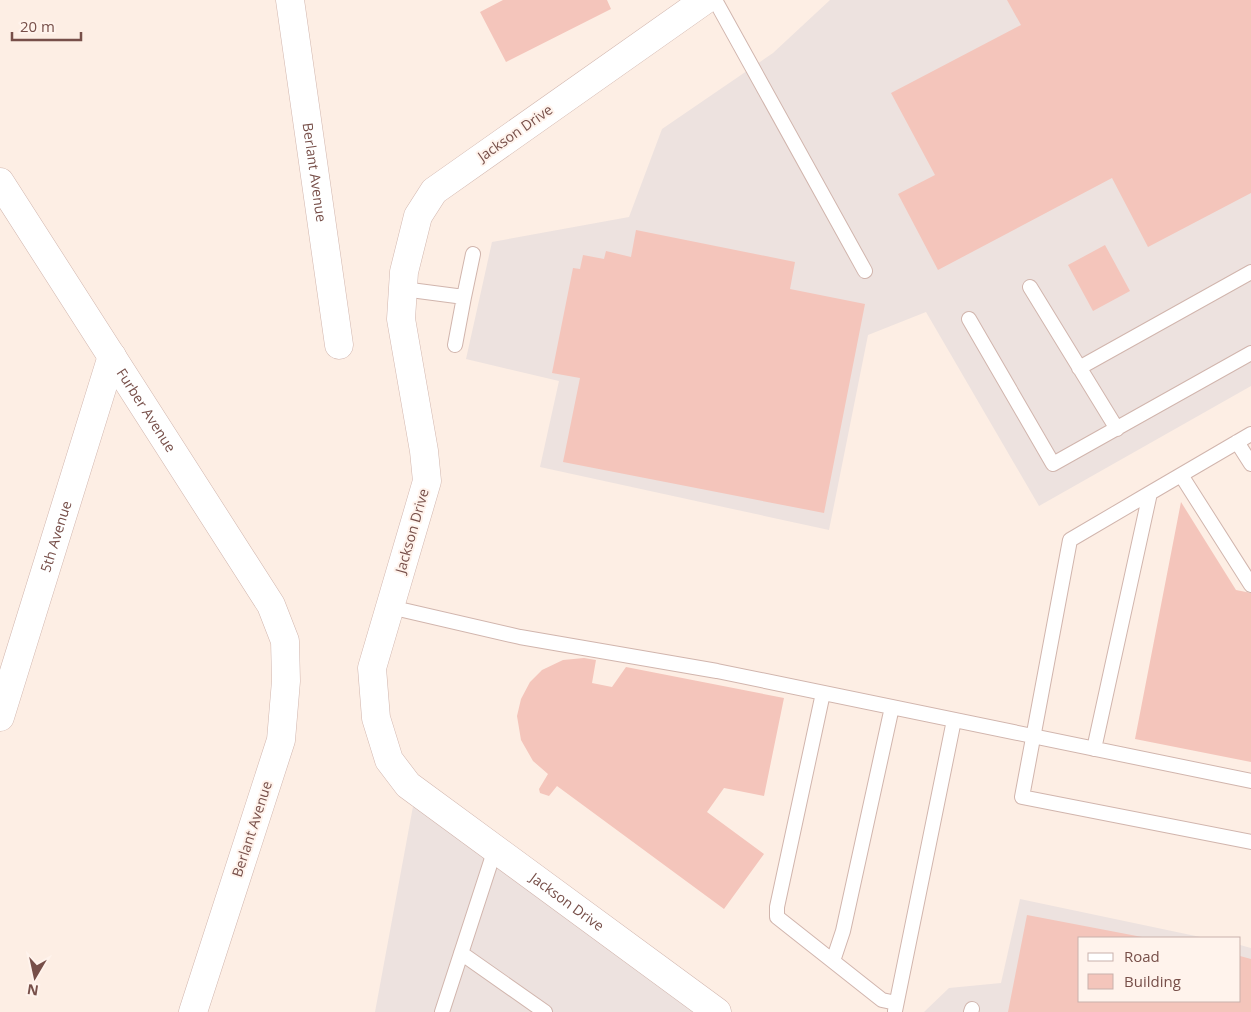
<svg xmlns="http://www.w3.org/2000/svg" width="1251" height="1012" viewBox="0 0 1251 1012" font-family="'Open Sans',sans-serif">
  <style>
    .industrial { fill: #ede2df }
    .building { fill: #f4c5bb }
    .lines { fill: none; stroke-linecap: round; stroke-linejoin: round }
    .lane-casing { stroke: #d1b5ad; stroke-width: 16 }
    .street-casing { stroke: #d1b5ad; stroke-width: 29 }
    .lane { stroke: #fff; stroke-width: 14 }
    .street { stroke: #fff; stroke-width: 28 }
    .labels { text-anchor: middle; stroke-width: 4; stroke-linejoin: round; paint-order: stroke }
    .street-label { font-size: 14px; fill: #774f49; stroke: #fff3ec }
  </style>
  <rect width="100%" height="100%" fill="#fdeee4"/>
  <path class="industrial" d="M 830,0 L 1251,0 L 1251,386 L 1039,506 L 926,312 L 868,335 L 829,530 L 540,467 L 559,381 L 466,359 L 492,242 L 629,217 L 662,129 L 773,53 Z
    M 414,801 L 709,1012 L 375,1012 Z
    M 1020,899 L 1205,938 L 1080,938 L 1080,1001 L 1240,1001 L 1240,945 L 1251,948 L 1251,1012 L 924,1012 L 949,988 L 1001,983 Z"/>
  <path class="building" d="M 503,0 L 607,0 L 611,9 L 506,62 L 480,12 Z
    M 1007,0 L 1251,0 L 1251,193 L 1148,247 L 1112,178 L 938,270 L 898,194 L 935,175 L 891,93 L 1021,25 Z
    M 636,230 L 795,262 L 790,289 L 865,304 L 824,513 L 563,462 L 580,378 L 552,373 L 573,268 L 580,269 L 583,255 L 604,259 L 606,251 L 631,257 Z
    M 1105,245 L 1130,291 L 1093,311 L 1068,265 Z
    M 1181,502 L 1236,590 L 1251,593 L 1251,762 L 1135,739 Z
    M 584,658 L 596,660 L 592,683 L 612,687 L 626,667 L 784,698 L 764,796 L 724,788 L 707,812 L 764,854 L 724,909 L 557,786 L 549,796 L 540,793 L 539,789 L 548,774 L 533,761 L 521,740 L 517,716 L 521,699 L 530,682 L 542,670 L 563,660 Z
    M 1027,915 L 1142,937 L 1080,938 L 1080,1001 L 1240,1001 L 1240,956 L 1251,959 L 1251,1012 L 1008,1012 Z"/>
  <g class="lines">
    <g class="lane-casing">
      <path id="lane" d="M 715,0 L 865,271
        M 1030,287 L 1117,429
        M 403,289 L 464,297 L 455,345
        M 464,297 L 473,254
        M 969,319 L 1053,464 L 1251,353
        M 1079,368 L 1251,272
        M 1237,442 L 1251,464
        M 1181,475 L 1251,585
        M 1150,493 L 1251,434
        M 390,607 L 520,637 L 717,671 L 1251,781
        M 823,693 L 777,907 L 777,917 L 882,1000 L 896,1003
        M 1094,749 L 1150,493 L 1070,540 L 1022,797 L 1251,842
        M 461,953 L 545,1012
        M 833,961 L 843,931 L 892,707
        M 895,1011 L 954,720
        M 442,1012 L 495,849
        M 971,1012 L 972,1009"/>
    </g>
    <g class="street-casing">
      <g id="street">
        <path id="s1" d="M 290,0 L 339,345"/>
        <path id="s2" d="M 705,0 L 434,191 L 418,216 L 404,272 L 401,319 L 424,451 L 427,481 L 372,668 L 376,718 L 389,760 L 408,785 L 717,1012"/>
        <path id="s3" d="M 0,182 L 271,605 L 285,641 L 286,681 L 281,740 L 193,1012"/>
        <path id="s4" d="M 0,717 L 112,356"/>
      </g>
    </g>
    <use href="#lane" class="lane"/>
    <use href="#street" class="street"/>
  </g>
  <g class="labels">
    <g class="street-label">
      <text transform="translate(515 133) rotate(-35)" y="5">Jackson Drive</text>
      <text dy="5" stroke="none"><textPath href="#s1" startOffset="174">Berlant Avenue</textPath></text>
      <text dy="5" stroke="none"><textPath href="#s3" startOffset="271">Furber Avenue</textPath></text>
      <text transform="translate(412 531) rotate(-74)" y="5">Jackson Drive</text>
      <text dy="5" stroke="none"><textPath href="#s4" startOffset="189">5th Avenue</textPath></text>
      <text transform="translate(252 829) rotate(-72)" y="5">Berlant Avenue</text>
      <text dy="5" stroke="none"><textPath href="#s2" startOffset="1148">Jackson Drive</textPath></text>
    </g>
  </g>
  <rect x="1078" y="937" width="162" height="65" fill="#fff3ec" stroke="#c9b1ab"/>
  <rect x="1088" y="953" width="25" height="8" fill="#ffffff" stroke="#c9b1ab"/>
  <text x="1124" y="962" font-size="15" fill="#774f49">Road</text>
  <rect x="1088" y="974" width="25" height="15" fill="#f4c5bb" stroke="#c9b1ab"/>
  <text x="1124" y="987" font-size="15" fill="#774f49">Building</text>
  <g transform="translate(35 977) rotate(189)" stroke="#fff3ec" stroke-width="4" paint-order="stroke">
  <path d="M0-4L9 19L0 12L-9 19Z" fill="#774f49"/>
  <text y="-8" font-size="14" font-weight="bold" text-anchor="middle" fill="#774f49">N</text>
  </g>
  <path d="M12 32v8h69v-8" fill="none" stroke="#774f49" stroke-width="2.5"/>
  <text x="20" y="32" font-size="15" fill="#774f49" stroke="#fff3ec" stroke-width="4" paint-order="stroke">20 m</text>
</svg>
